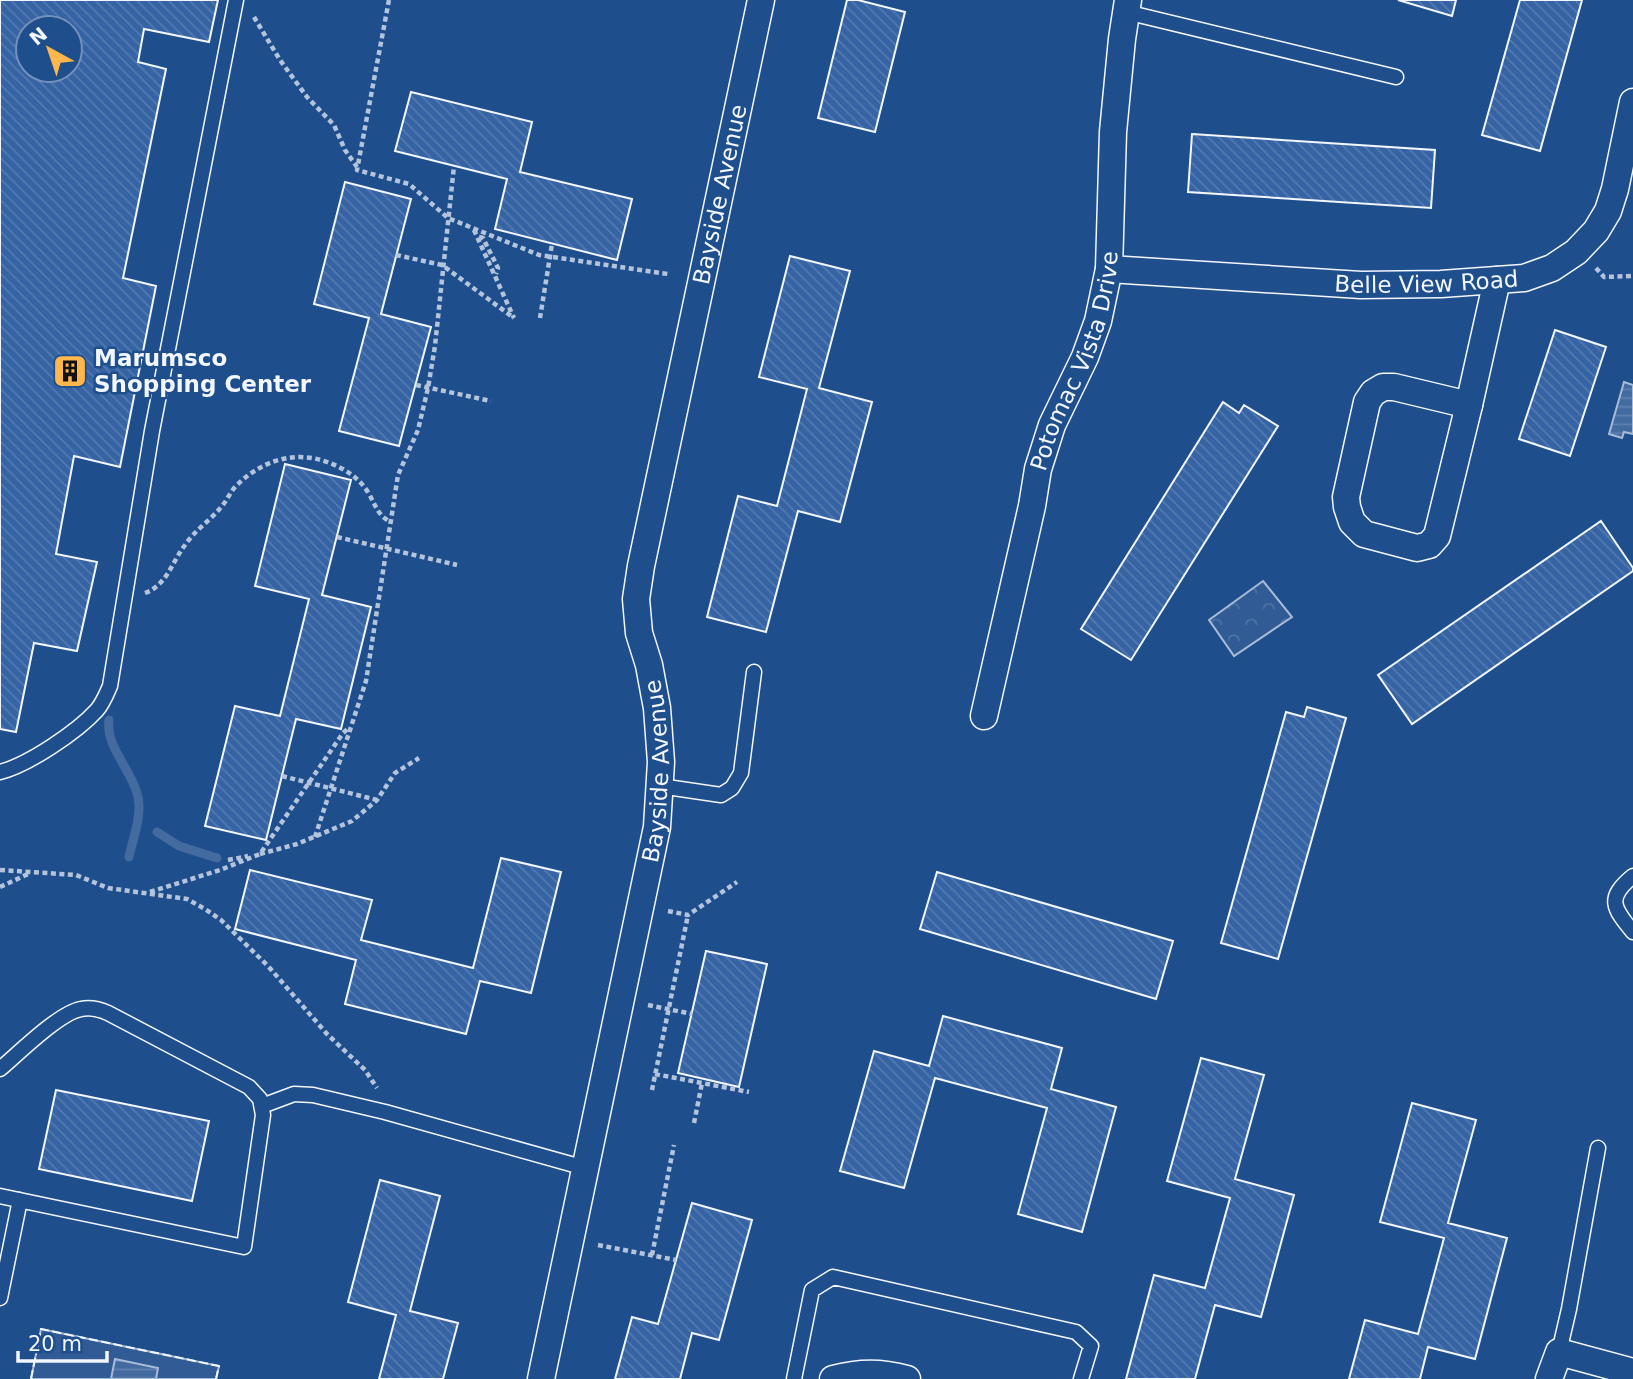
<svg xmlns="http://www.w3.org/2000/svg" width="1633" height="1379" viewBox="0 0 1633 1379" font-family="'DejaVu Sans',sans-serif">
  <style>
    .grass { fill: #305b95; stroke: #a8bbd7; stroke-width: 2 }
    .park { fill: url(#park-crowns); stroke: #a8bbd7; stroke-width: 2 }
    .water { fill: url(#water-rules); stroke: #a8bbd7; stroke-width: 2 }
    .lines { fill: none; stroke-linecap: round; stroke-linejoin: round }
    .stream { stroke: #446ba0; stroke-width: 9 }
    .building { fill: url(#building-back-hatch); stroke: #f2f6ff; stroke-width: 2; fill-rule: evenodd }
    .lane-casing { stroke: #f2f6ff; stroke-width: 17 }
    .street-casing { stroke: #f2f6ff; stroke-width: 29 }
    .path { stroke: #b3c4dc; stroke-width: 4.5; stroke-dasharray: 5 3.5; stroke-linecap: butt }
    .lane { stroke: #1f4e8c; stroke-width: 14 }
    .street { stroke: #1f4e8c; stroke-width: 26 }
    .fence { stroke: #f2f6ff; stroke-width: 2; stroke-dasharray: 9 3.5; stroke-linecap: butt }
    .labels { text-anchor: middle; stroke-width: 5; stroke-linejoin: round; paint-order: stroke }
    .street-label { font-size: 23px; fill: #f2f6ff; stroke: #1f4e8c }
    .poi-label { font-size: 23px; font-weight: bold; fill: #f2f6ff; stroke: #1f4e8c; text-anchor: start }
  </style>
  <defs>
    <pattern id="park-crowns" width="20" height="18" patternUnits="userSpaceOnUse" patternTransform="scale(1.75)"><rect width="20" height="18" fill="#305b95"/><path d="M2 6a3 3 0 1 1 6 0M12 15a3 3 0 1 1 6 0" fill="none" stroke="#4e73a5"/></pattern>
    <pattern id="water-rules" width="6" height="5" patternUnits="userSpaceOnUse" patternTransform="scale(1.75)"><rect width="6" height="5" fill="#446ba0"/><path d="M0 2.5h6" fill="none" stroke="#5f81ae"/></pattern>
    <pattern id="building-back-hatch" width="6" height="6" patternUnits="userSpaceOnUse" patternTransform="scale(1.75)"><rect width="6" height="6" fill="#3563a3"/><path d="M-1 5l2 2M0 0l6 6M5-1l2 2" fill="none" stroke="#537ab1"/></pattern>
  </defs>
  <rect width="100%" height="100%" fill="#1f4e8c"/>
  <path class="grass" d="M 41,1329 L 219,1366 L 216,1379 L 31,1379 Z"/>
  <path class="park" d="M 1263,581 L 1292,617 L 1234,656 L 1209,620 Z"/>
  <path class="water" d="M 1624,382 L 1633,385 L 1633,434 L 1624,432 L 1622,438 L 1609,434 Z
    M 115,1359 L 158,1368 L 156,1379 L 111,1379 Z"/>
  <g class="lines">
    <path class="stream" d="M 109,720 C 105,747 133,771 138,797 C 142,816 133,838 129,857
      M 157,832 L 179,846 L 217,858"/>
  </g>
  <path class="building" d="M 0,0 L 218,0 L 209,42 L 144,29 L 138,62 L 166,69 L 123,278 L 156,286 L 120,467 L 74,456 L 56,554 L 97,562 L 77,651 L 34,643 L 16,732 L 0,729 ZM 28,28 L 70,28 L 70,70 L 28,70 Z
    M 847,0 L 858,0 L 905,12 L 875,132 L 818,118 Z
    M 1398,0 L 1456,0 L 1452,16 Z
    M 1520,0 L 1582,0 L 1540,151 L 1482,135 Z
    M 411,92 L 532,122 L 520,172 L 632,199 L 617,260 L 495,229 L 507,179 L 395,151 Z
    M 1192,134 L 1435,150 L 1431,208 L 1188,192 Z
    M 345,182 L 411,199 L 381,314 L 431,327 L 399,446 L 339,431 L 369,318 L 314,304 Z
    M 790,256 L 850,271 L 819,388 L 872,402 L 840,522 L 798,511 L 766,632 L 707,617 L 738,496 L 777,506 L 807,389 L 759,377 Z
    M 1555,330 L 1606,347 L 1570,456 L 1519,439 Z
    M 1223,402 L 1239,413 L 1244,405 L 1278,426 L 1131,660 L 1081,629 Z
    M 285,464 L 351,480 L 322,595 L 371,607 L 341,729 L 296,719 L 266,840 L 205,826 L 235,706 L 280,716 L 309,599 L 255,586 Z
    M 1601,521 L 1633,568 L 1633,571 L 1412,724 L 1378,675 Z
    M 1307,707 L 1346,718 L 1278,959 L 1221,943 L 1286,712 L 1304,717 Z
    M 501,858 L 561,872 L 531,993 L 480,981 L 466,1034 L 345,1004 L 356,960 L 235,929 L 250,870 L 372,900 L 361,940 L 473,968 Z
    M 937,872 L 1173,941 L 1156,999 L 920,929 Z
    M 706,951 L 767,964 L 739,1087 L 678,1073 Z
    M 943,1016 L 1062,1048 L 1051,1089 L 1116,1107 L 1082,1232 L 1018,1214 L 1047,1108 L 935,1078 L 904,1188 L 840,1171 L 874,1051 L 929,1066 Z
    M 1201,1058 L 1264,1075 L 1235,1179 L 1294,1195 L 1261,1317 L 1215,1305 L 1195,1379 L 1126,1379 L 1154,1275 L 1205,1288 L 1230,1198 L 1167,1181 Z
    M 56,1090 L 209,1121 L 192,1201 L 39,1169 Z
    M 1412,1103 L 1476,1120 L 1448,1223 L 1507,1238 L 1475,1359 L 1428,1347 L 1420,1379 L 1349,1379 L 1365,1320 L 1418,1334 L 1444,1238 L 1380,1222 Z
    M 380,1180 L 440,1196 L 410,1311 L 458,1323 L 443,1379 L 379,1379 L 396,1315 L 348,1302 Z
    M 692,1203 L 752,1220 L 719,1340 L 692,1333 L 680,1379 L 615,1379 L 632,1317 L 658,1324 Z"/>
  <g class="lines">
    <g class="lane-casing">
      <path id="lane" d="M 1126,12 L 1396,77
        M 0,772 C 28,765 77,732 97,710 C 103,703 106,695 110,686 L 152,431 L 236,0
        M 660,786 L 721,795 L 732,788 L 741,773 L 754,672
        M 1633,876 C 1606,898 1613,908 1633,932
        M 0,1069 C 19,1053 59,1013 81,1009 C 90,1007 99,1009 108,1013 L 249,1087 L 260,1099 L 263,1115 L 244,1247 L 0,1196
        M 262,1106 L 294,1094 L 313,1095 L 385,1112 L 585,1168
        M 0,1298 L 20,1200
        M 1559,1352 L 1569,1309 L 1598,1148
        M 794,1379 L 812,1290 L 833,1277 L 1076,1332 L 1091,1346 L 1081,1379"/>
    </g>
    <g class="street-casing">
      <g id="street">
        <path id="s1" d="M 1109,269 L 1361,285 L 1441,284 L 1524,278 L 1552,268 L 1576,252 L 1596,231 L 1608,211 L 1615,189 L 1633,102"/>
        <path d="M 1383,387 L 1394,387 L 1469,405 L 1437,536 L 1429,545 L 1417,548 L 1364,534 L 1352,522 L 1347,507 L 1346,497 L 1367,402 L 1373,393 Z"/>
        <path d="M 1469,405 L 1497,280"/>
        <path id="s2" d="M 984,716 L 1032,506 L 1038,469 L 1052,425 L 1085,357 L 1098,321 L 1109,269 L 1113,132 L 1122,39 L 1128,0"/>
        <path id="s3" d="M 541,1379 L 657,827 L 661,762 L 657,708 L 649,665 L 639,633 L 636,599 L 641,566 L 761,0"/>
        <path d="M 833,1379 C 860,1372 881,1372 907,1379"/>
        <path d="M 1549,1379 L 1559,1352 L 1633,1372"/>
      </g>
    </g>
    <path class="path" d="M 389,0 L 357,170 L 409,184 L 448,218 L 539,255 L 668,274
      M 254,17 L 280,60 L 307,97 L 334,125 L 345,150 L 357,167
      M 474,230 L 514,318
      M 479,237 L 483,238 L 498,268 L 496,274
      M 396,255 L 442,265 L 514,318
      M 1596,268 L 1604,277 L 1633,276
      M 540,318 L 552,244
      M 416,385 L 491,401
      M 337,537 L 457,565
      M 145,593 C 167,585 172,562 185,545 C 195,530 211,520 222,506 C 228,499 231,490 238,484 C 262,461 294,450 327,462 C 344,468 360,478 369,494 C 376,506 378,516 391,522
      M 282,776 L 377,800
      M 315,837 L 366,681 L 398,475 L 418,430 L 428,388 L 435,346 L 454,166
      M 260,854 L 297,844 L 352,821 L 377,800 L 395,773 L 419,758
      M 228,860 L 248,856
      M 0,870 L 76,875 L 108,888 L 187,899 L 205,909 L 221,920 L 268,966 L 327,1034 L 365,1070 L 377,1088
      M 0,887 L 28,874
      M 150,892 L 220,870 L 260,854 L 343,733 L 349,728
      M 668,911 L 688,915 L 737,882
      M 648,1005 L 692,1014
      M 655,1074 L 749,1092
      M 652,1090 L 688,915
      M 694,1123 L 702,1083
      M 598,1245 L 676,1260
      M 652,1255 L 674,1145"/>
    <use href="#lane" class="lane"/>
    <use href="#street" class="street"/>
    <path class="fence" d="M 31,1379 L 41,1329 L 219,1366 L 216,1379"/>
  </g>
  <defs>
    <g id="building-square" transform="scale(1.75)"><rect x="-9" y="-9" width="18" height="18" rx="4" fill="#ffb74d" stroke="#1f4e8c"/><path d="M-4-6H4V6H1V3H-1V6H-4ZM-2.5-4.3h1.7v1.8h-1.7ZM.8-4.3h1.7v1.8H.8ZM-2.5-1h1.7V.8h-1.7ZM.8-1h1.7V.8H.8Z" fill="#111"/></g>
  </defs>
  <g fill-rule="evenodd">
    <use href="#building-square" x="70" y="371"/>
  </g>
  <g class="labels">
    <g class="street-label">
      <text dy="8" stroke="none"><textPath href="#s3" startOffset="1208">Bayside Avenue</textPath></text>
      <text dy="8" stroke="none"><textPath href="#s1" startOffset="318">Belle View Road</textPath></text>
      <text dy="8" stroke="none"><textPath href="#s2" startOffset="368">Potomac Vista Drive</textPath></text>
      <text dy="8" stroke="none"><textPath href="#s3" startOffset="620">Bayside Avenue</textPath></text>
    </g>
    <g class="poi-label">
      <text x="94" y="366">Marumsco<tspan x="94" dy="26">Shopping Center</tspan></text>
    </g>
  </g>
  <g transform="translate(49 49) rotate(320)"><circle r="33" fill="#1f4e8c" stroke="#7391ba" stroke-width="2"/>
  <path d="M0-5L12 26L0 18L-12 26Z" fill="#ffb74d"/>
  <text y="-10" font-size="19" font-weight="bold" text-anchor="middle" fill="#f2f6ff">N</text>
  </g>
  <path d="M18 1351v10h89v-10" fill="none" stroke="#f2f6ff" stroke-width="3.5"/>
  <text x="28" y="1351" font-size="21" fill="#f2f6ff" stroke="#1f4e8c" stroke-width="5" paint-order="stroke">20 m</text>
</svg>
